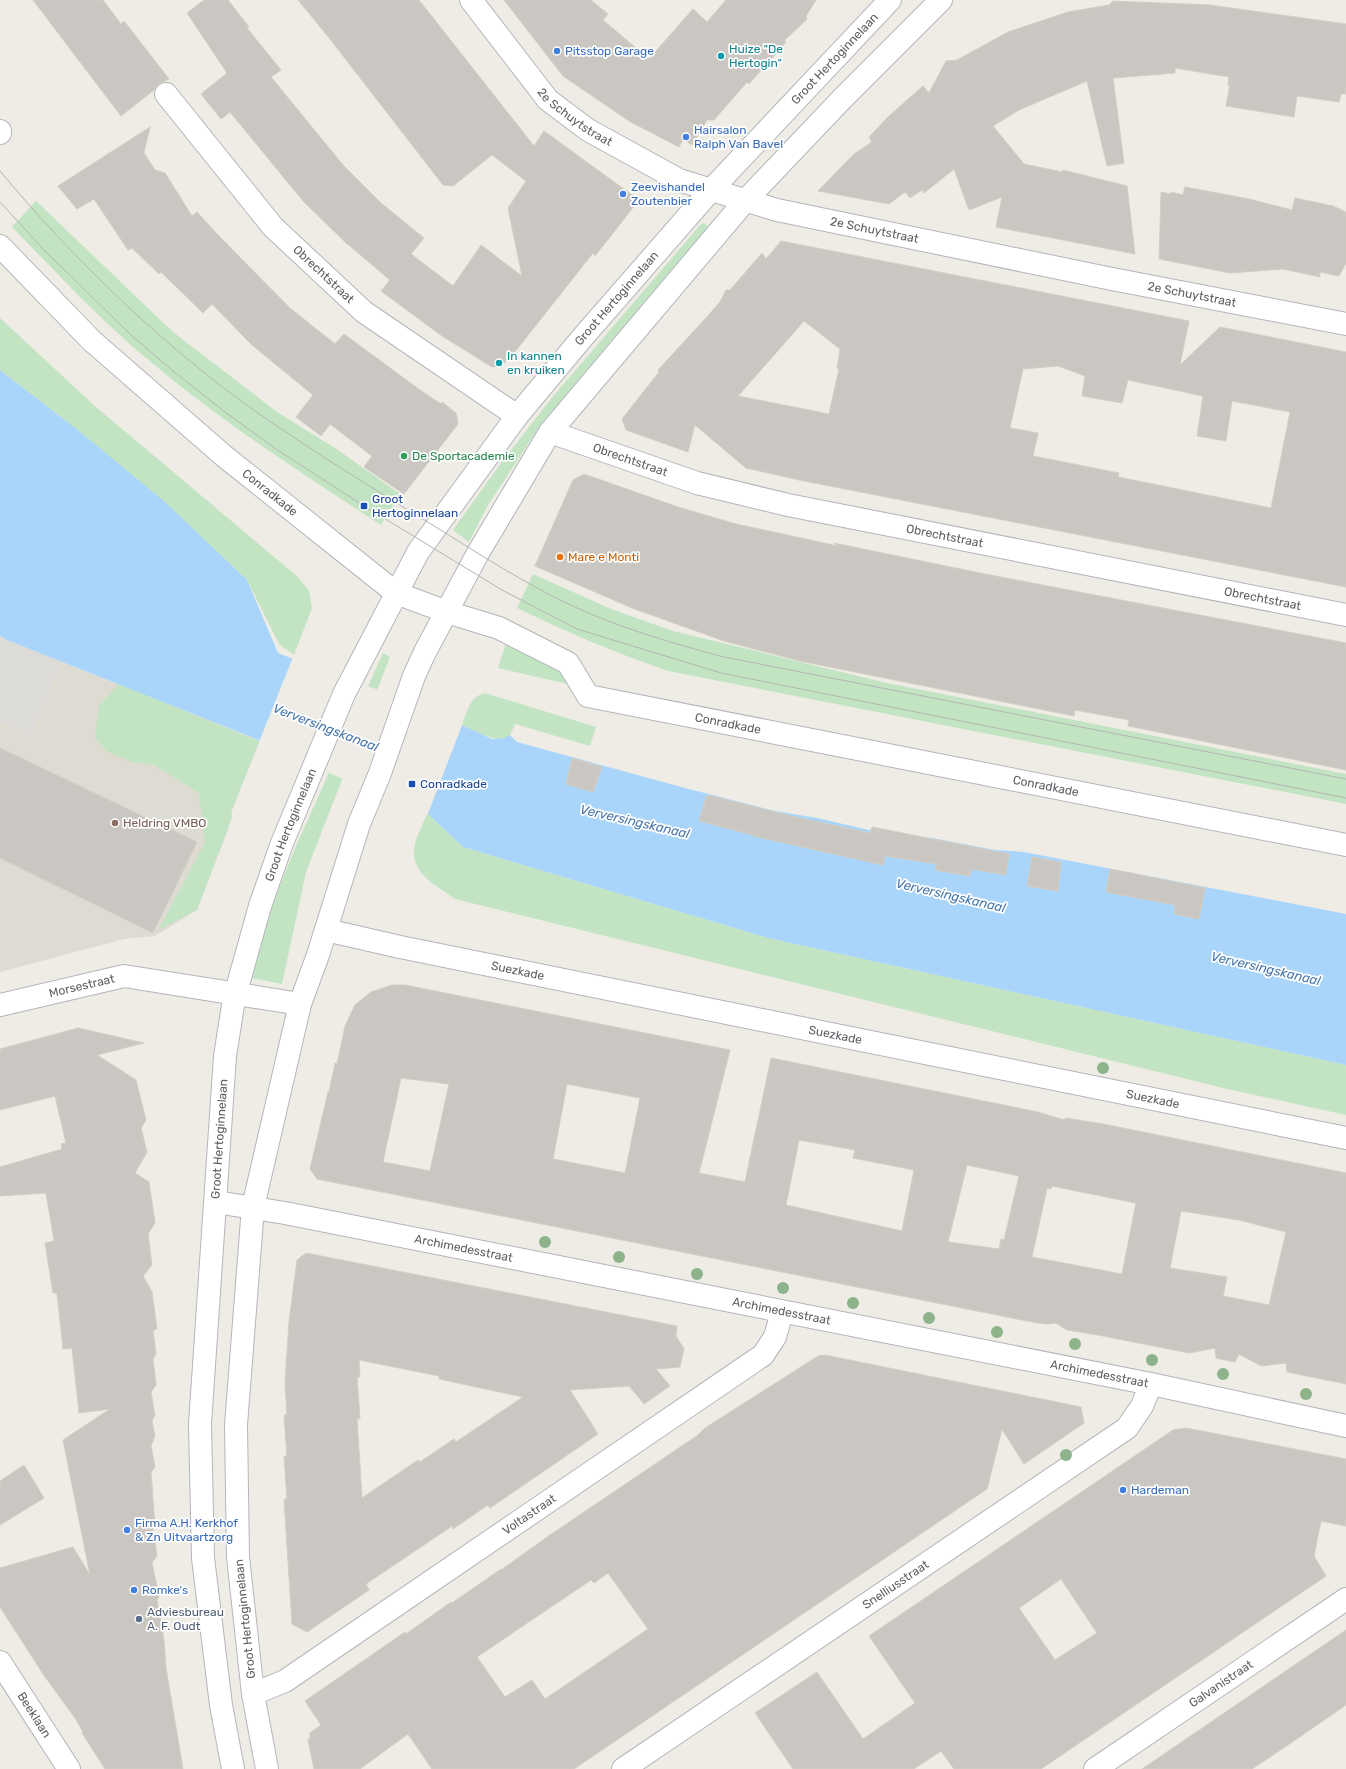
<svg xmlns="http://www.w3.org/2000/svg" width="1346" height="1769" viewBox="0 0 1346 1769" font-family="Rubik,sans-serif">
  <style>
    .industrial { fill: #dddbd7 }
    .education { fill: #dedbd3 }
    .green { fill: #c3e4c3 }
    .water { fill: #a9d5fa }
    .pier { fill: #eeece5 }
    .building { fill: #cac7c2; stroke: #d2cec3; fill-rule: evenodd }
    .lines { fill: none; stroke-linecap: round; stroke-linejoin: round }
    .street-casing { stroke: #b2b5b9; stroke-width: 24 }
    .secondary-casing { stroke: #b3b7bb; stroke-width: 24 }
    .street { stroke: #fff; stroke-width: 22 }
    .secondary { stroke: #fff; stroke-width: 22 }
    .tram { stroke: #b3b4b4; stroke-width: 1 }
    .tree { fill: #8cb38a }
    .shop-dot { fill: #3f7fe0; stroke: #fff; stroke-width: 1.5 }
    .culture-dot { fill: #0f9aa8; stroke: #fff; stroke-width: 1.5 }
    .leisure-dot { fill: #2e9e5b; stroke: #fff; stroke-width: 1.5 }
    .transit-dot { fill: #1a4fb4; stroke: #fff; stroke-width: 1.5 }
    .food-dot { fill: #e8710a; stroke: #fff; stroke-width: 1.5 }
    .education-dot { fill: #8d6e63; stroke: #fff; stroke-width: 1.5 }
    .service-dot { fill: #5c6f8a; stroke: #fff; stroke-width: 1.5 }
    .labels { text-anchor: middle; stroke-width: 3.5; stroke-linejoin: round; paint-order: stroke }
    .culture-label { font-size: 12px; fill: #0d838f; stroke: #fff; text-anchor: start }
    .shop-label { font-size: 12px; fill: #366cbe; stroke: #fff; text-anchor: start }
    .street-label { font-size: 12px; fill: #5c6064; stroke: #fff }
    .leisure-label { font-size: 12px; fill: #27864d; stroke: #fff; text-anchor: start }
    .transit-label { font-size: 12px; fill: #164399; stroke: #fff; text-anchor: start }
    .food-label { font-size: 12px; fill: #c56008; stroke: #fff; text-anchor: start }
    .education-label { font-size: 12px; fill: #785e54; stroke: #fff; text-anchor: start }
    .service-label { font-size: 12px; fill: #4e5e75; stroke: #fff; text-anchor: start }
    .water-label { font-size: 13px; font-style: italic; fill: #4776ab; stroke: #fff }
  </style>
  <rect width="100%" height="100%" fill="#eeece5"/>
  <path class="industrial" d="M 0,636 L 7,640 L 62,662 L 31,736 L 0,722 Z"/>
  <path class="education" d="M 62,662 L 260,741 L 231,812 L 232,817 L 228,830 L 197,910 L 155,936 L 124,939 L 0,972 L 0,722 L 31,736 Z"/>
  <path class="green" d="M 36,201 L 173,332 L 277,412 L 338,450 L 400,494 L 381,525 C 303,474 223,423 151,362 C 101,321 57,273 12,227 Z
    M 704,223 L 708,227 L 541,424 L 488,505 L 469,542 L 453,530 L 501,463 L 551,399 L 701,224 Z
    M 0,318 L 96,407 L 298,577 L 309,591 L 312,608 L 294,655 L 279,644 L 247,580 L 79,431 L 0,370 Z
    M 533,574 L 611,609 L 673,631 L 887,683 L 1346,774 L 1346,804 L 668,671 C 616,653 566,632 517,608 Z
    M 506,643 L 557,668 L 572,685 L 498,668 Z
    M 383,653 L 390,657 L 306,872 L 282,984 L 252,978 L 269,912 L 296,846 Z
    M 119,684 L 259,741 L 231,813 L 232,817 L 197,910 L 158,930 L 205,843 L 199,793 L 154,765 L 132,762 L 108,752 L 95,738 L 99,706 Z
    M 485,693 L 596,727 L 590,746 L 515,724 C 513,727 512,733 510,735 C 500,746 473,730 462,725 C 467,712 470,696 485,693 Z
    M 427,813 L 463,847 L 768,938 L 1346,1065 L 1346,1115 L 1223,1088 L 455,899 C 439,887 413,875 414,852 C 414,839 423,825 427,813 Z"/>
  <path class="water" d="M 0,370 L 79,431 L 165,502 L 247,580 L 278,653 L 462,725 L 492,739 L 504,738 L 510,735 L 517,742 L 685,788 L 775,811 L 817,818 L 869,830 L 932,838 L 995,850 L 1024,852 L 1346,914 L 1346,1065 L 768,938 L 463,847 L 427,813 L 261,741 L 7,640 L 0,636 Z"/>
  <path class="pier" d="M 293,657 L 463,723 L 427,816 L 259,742 Z"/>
  <path class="building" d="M 33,0 L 103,0 L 121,24 L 124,21 L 169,79 L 158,84 L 154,90 L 121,116 Z
    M 204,0 L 228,0 L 249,27 L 247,28 L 281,70 L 271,77 L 343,165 L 381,203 L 424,238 L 411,254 L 453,286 L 481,245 L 522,276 L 508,208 L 526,181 L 492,155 L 453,186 L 443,185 L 330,39 L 298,0 L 419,0 L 534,146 L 544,131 L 639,200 L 595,256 L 593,253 L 518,348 L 501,366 L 492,367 L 442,336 L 381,291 L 390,280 L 345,242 L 303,201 L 230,112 L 221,119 L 201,94 L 227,73 L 187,13 Z
    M 504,0 L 591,0 L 608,14 L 603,20 L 649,59 L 693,9 L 707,22 L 726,0 L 816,0 L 806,16 L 807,19 L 784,41 L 786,42 L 749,84 L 747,82 L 714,120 L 707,120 L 692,145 L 683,139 L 679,147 L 629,121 L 563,76 Z
    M 1113,1 L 1210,5 L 1346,24 L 1346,94 L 1341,94 L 1339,102 L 1297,96 L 1294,117 L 1226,106 L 1230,85 L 1228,86 L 1229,77 L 1175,68 L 1175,73 L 1113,78 L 1124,163 L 1107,166 L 1087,81 L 1019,110 L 993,126 L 1024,164 L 1062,172 L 1063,170 L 1127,186 L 1135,254 L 996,227 L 1002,197 L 969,210 L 954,169 L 924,193 L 922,190 L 910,198 L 905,192 L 889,204 L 818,191 L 854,154 L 872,142 L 869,137 L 889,116 L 923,86 L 929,93 L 946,61 L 957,60 L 1008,32 L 1068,12 L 1109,5 Z
    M 150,127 L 144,153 L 155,170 L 165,173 L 192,216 L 197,212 L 217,234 L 290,308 L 335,344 L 344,334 L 420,390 L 441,404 L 442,402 L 456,413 L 458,424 L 404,494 L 364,467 L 372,456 L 330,424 L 321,436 L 296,417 L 313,395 L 252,345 L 212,304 L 203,313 L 161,272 L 159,274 L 132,248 L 128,250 L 94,199 L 77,209 L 58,186 Z
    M 1185,187 L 1249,199 L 1292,210 L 1295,198 L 1333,206 L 1346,212 L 1346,263 L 1339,276 L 1320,272 L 1320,277 L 1283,269 L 1230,273 L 1159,259 L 1161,192 L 1171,194 L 1171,192 L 1183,195 Z
    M 781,241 L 1189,321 L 1180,365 L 1220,327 L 1346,352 L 1346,587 L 799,480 L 746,468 L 695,425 L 688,452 L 626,430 L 622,419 L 659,372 L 658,370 L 705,319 L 720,302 L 726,290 L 730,290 L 762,253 L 766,259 ZM 804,321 L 840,349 L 837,368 L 839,369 L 829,414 L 738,396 ZM 1058,366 L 1085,376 L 1082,396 L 1122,403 L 1128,380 L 1203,396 L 1197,436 L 1226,441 L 1232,401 L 1290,412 L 1271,508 L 1118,477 L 1119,473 L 1033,456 L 1038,433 L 1010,428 L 1023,369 Z
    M 584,474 L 678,507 L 736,524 L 838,546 L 834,543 L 985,574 L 1346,643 L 1346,770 L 1128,726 L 1129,720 L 1075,710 L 1074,716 L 800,661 L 724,641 L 632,608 L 535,566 L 573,480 Z
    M 0,748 L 197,842 L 153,933 L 0,858 Z
    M 572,758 L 602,767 L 593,792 L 566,784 Z
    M 707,795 L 791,816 L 870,833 L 872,827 L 1009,854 L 1006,875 L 971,869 L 970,876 L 935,870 L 937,864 L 885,856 L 883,865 L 753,836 L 753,835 L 699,821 Z
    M 1032,857 L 1061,862 L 1058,891 L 1027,886 Z
    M 1110,869 L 1205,888 L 1199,919 L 1174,914 L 1175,905 L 1106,892 Z
    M 392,985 L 405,985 L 730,1050 L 699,1173 L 745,1182 L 771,1058 L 1038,1112 L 1064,1120 L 1066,1118 L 1103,1124 L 1346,1173 L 1346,1384 L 1287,1372 L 1286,1363 L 1261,1366 L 1239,1354 L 1235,1362 L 1216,1358 L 1215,1348 L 1189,1353 L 1098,1335 L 1067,1330 L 1056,1323 L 1045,1324 L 1027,1321 L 317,1179 L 310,1169 L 328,1092 L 329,1092 L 335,1063 L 337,1064 L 345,1026 L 355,1005 L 371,992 ZM 401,1078 L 449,1084 L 430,1171 L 383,1162 ZM 567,1084 L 640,1098 L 625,1173 L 553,1159 ZM 799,1140 L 855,1150 L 853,1158 L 914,1170 L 902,1231 L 786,1205 ZM 967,1165 L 1019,1176 L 1004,1240 L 1001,1239 L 999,1249 L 948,1242 ZM 1052,1186 L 1136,1203 L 1122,1274 L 1032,1257 L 1047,1188 L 1051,1189 ZM 1181,1211 L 1239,1220 L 1286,1232 L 1269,1305 L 1223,1296 L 1227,1277 L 1170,1268 Z
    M 78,1028 L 144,1043 L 97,1055 L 136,1080 L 146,1120 L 141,1128 L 147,1152 L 135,1173 L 149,1182 L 155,1223 L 148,1234 L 152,1265 L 143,1276 L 152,1292 L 157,1329 L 153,1330 L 156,1354 L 153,1359 L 156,1385 L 151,1392 L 155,1415 L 152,1421 L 155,1436 L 151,1446 L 155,1467 L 151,1472 L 155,1526 L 153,1529 L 157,1556 L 152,1562 L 159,1597 L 157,1600 L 164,1640 L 166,1668 L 183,1769 L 105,1769 L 82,1733 L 83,1732 L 75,1718 L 43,1674 L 0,1607 L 0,1568 L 73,1547 L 90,1575 L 63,1440 L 110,1409 L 79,1413 L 72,1348 L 63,1349 L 57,1293 L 53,1293 L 45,1243 L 54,1241 L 46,1193 L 0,1196 L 0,1167 L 62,1149 L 61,1144 L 66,1143 L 55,1096 L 0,1110 L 0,1049 Z
    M 306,1253 L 677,1326 L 676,1336 L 684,1349 L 680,1367 L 656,1369 L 670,1386 L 644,1404 L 629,1386 L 570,1390 L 598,1434 L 490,1508 L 488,1505 L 453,1529 L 452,1526 L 366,1584 L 369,1590 L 307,1632 L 292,1624 L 284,1499 L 287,1499 L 284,1456 L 287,1457 L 284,1415 L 287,1415 L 285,1383 L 289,1322 L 297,1260 ZM 359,1360 L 439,1376 L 439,1379 L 523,1397 L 456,1442 L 454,1439 L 420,1462 L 418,1460 L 362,1498 L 357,1418 L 360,1419 L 357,1377 L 360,1377 Z
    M 825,1355 L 1081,1407 L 1084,1423 L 1024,1464 L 1002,1429 L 987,1489 L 574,1769 L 432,1769 L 408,1734 L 360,1769 L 314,1769 L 308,1740 L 310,1738 L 310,1733 L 321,1725 L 305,1701 L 405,1632 L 406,1634 L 451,1602 L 452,1603 L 501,1569 L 501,1570 L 550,1535 L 698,1435 L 705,1428 L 818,1356 ZM 608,1573 L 648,1629 L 545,1699 L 532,1680 L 505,1697 L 477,1657 L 591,1580 L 594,1583 Z
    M 1186,1428 L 1346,1459 L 1346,1526 L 1321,1521 L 1314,1556 L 1326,1576 L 1041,1769 L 954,1769 L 941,1751 L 914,1769 L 793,1769 L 755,1713 L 817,1672 L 863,1739 L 915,1703 L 869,1636 L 1173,1430 ZM 1061,1579 L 1097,1633 L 1055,1660 L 1019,1608 Z
    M 24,1465 L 44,1498 L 0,1525 L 0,1481 Z
    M 1346,1630 L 1346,1705 L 1285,1747 L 1252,1769 L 1142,1769 Z"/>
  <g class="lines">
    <g class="street-casing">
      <g id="street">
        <path id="s1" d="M 471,0 L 548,100 L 588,130 L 679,180 L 777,210 L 1112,279 L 1346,324"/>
        <path id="s2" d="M 166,94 L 273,227 L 364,312 L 517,416"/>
        <path id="s3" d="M 550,432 L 697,483 L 788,505 L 1346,615"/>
        <path id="s4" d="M 447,612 L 499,628 L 568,663 L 588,696 L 1346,845"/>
        <path id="s5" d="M 326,930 L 400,947 L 1346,1138"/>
        <path id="s6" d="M 0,1005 L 124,976 L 300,1004"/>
        <path id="s7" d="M 216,1202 L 285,1213 L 1151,1384 L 1346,1426"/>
        <path id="s8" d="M 0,1662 L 69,1769"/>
        <path id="s9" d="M 253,1694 L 285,1681 L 763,1355 L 775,1337 L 782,1312"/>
        <path id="s10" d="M 623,1769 L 1127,1428 L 1142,1406 L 1151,1384"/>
        <path id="s11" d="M 1095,1769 L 1346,1599"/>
      </g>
    </g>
    <g class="secondary-casing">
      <g id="secondary">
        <path d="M 0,131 L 0,133"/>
        <path id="s12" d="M 0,246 L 92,341 L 224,456 L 396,593 L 447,612"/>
        <path id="s13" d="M 233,1769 L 221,1705 L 203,1558 L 200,1424 L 225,1056 L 234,999 L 260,906 L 282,843 L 344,694 L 418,552 L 517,416 L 582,338 L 711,190 L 890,0"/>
        <path d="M 267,1769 L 253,1694 L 238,1557 L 236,1425 L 253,1207 L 300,1004 L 318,955 L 359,824 L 380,773 L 414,676 L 425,652 L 478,553 L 550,432 L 745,201 L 842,99 L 941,0"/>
      </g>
    </g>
    <use href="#street" class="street"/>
    <use href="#secondary" class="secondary"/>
    <path class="tram" d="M 0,171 C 70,255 150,333 237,398 C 292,438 350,474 408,510 C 468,546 528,588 593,615 C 637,633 679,645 724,657 L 1346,779
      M 0,202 L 44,250 L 131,335 L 173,371 L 225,412 L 276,449 L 364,506 L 502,590 L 577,629 L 721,673 L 1346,798"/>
  </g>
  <g class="tree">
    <circle cx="1103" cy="1068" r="6"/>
    <circle cx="545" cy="1242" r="6"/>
    <circle cx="619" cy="1257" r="6"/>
    <circle cx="697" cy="1274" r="6"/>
    <circle cx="783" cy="1288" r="6"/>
    <circle cx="853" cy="1303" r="6"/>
    <circle cx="929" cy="1318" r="6"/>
    <circle cx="997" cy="1332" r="6"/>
    <circle cx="1075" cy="1344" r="6"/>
    <circle cx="1152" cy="1360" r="6"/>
    <circle cx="1223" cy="1374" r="6"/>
    <circle cx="1306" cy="1394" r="6"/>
    <circle cx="1066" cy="1455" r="6"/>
  </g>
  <g class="shop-dot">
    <circle cx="557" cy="51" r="4"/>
    <circle cx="686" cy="137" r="4"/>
    <circle cx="623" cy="194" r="4"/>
    <circle cx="1123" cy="1490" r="4"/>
    <circle cx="127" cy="1530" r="4"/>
    <circle cx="134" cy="1590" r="4"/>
  </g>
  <g class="culture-dot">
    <circle cx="721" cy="56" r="4"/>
    <circle cx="499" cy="363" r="4"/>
  </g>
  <circle class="leisure-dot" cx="404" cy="456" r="4"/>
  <g class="transit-dot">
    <rect x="360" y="502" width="8" height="8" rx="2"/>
    <rect x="408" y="780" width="8" height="8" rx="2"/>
  </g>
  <circle class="food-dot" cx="560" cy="557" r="4"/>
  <circle class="education-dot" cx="115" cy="823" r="4"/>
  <circle class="service-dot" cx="139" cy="1619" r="4"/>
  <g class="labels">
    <g class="culture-label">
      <text x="729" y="53">Huize "De<tspan x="729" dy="14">Hertogin"</tspan></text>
      <text x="507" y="360">In kannen<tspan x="507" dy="14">en kruiken</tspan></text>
    </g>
    <g class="shop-label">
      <text x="565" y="55">Pitsstop Garage</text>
      <text x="694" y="134">Hairsalon<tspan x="694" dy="14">Ralph Van Bavel</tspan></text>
      <text x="631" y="191">Zeevishandel<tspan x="631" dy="14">Zoutenbier</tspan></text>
      <text x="1131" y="1494">Hardeman</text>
      <text x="135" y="1527">Firma A.H. Kerkhof<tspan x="135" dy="14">&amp; Zn Uitvaartzorg</tspan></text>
      <text x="142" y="1594">Romke's</text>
    </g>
    <g class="street-label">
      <text dy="4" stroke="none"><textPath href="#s13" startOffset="1905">Groot Hertoginnelaan</textPath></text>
      <text dy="4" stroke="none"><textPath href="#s1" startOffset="158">2e Schuytstraat</textPath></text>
      <text dy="4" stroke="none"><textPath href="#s1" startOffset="482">2e Schuytstraat</textPath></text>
      <text dy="4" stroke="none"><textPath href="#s2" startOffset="240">Obrechtstraat</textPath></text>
      <text dy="4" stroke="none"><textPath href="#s1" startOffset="806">2e Schuytstraat</textPath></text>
      <text dy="4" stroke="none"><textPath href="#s13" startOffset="1581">Groot Hertoginnelaan</textPath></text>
      <text dy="4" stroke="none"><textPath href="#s3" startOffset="85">Obrechtstraat</textPath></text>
      <text dy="4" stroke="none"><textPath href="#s12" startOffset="366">Conradkade</textPath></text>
      <text dy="4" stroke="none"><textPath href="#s3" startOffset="409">Obrechtstraat</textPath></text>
      <text dy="4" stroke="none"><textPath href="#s3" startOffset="733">Obrechtstraat</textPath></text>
      <text dy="4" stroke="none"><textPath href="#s4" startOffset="313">Conradkade</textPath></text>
      <text dy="4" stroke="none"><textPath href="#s4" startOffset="637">Conradkade</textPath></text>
      <text dy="4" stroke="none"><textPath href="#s13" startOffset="957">Groot Hertoginnelaan</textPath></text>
      <text dy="4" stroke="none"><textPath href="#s5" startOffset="196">Suezkade</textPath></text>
      <text dy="4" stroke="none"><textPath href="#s6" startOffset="84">Morsestraat</textPath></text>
      <text dy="4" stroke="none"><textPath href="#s5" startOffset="520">Suezkade</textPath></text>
      <text dy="4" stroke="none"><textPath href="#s5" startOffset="844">Suezkade</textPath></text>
      <text dy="4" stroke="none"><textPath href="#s13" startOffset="633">Groot Hertoginnelaan</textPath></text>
      <text dy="4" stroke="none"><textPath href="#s7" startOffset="252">Archimedesstraat</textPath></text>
      <text dy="4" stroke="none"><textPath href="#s7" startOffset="576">Archimedesstraat</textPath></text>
      <text dy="4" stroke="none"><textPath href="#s7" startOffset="900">Archimedesstraat</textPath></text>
      <text dy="4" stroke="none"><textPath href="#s9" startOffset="330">Voltastraat</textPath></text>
      <text dy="4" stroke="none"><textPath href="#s10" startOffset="329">Snelliusstraat</textPath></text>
      <text transform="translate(245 1619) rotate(-96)" y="4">Groot Hertoginnelaan</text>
      <text dy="4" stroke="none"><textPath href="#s11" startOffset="152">Galvanistraat</textPath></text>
      <text dy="4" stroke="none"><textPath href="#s8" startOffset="63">Beeklaan</textPath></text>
    </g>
    <g class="leisure-label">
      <text x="412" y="460">De Sportacademie</text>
    </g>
    <g class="transit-label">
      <text x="372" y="503">Groot<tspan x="372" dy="14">Hertoginnelaan</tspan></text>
      <text x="420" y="788">Conradkade</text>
    </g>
    <g class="food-label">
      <text x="568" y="561">Mare e Monti</text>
    </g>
    <g class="education-label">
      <text x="123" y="827">Heldring VMBO</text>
    </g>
    <g class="service-label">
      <text x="147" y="1616">Adviesbureau<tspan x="147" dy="14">A. F. Oudt</tspan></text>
    </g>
    <g class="water-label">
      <text transform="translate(326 727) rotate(21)" y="5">Verversingskanaal</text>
      <text transform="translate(635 821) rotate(13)" y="5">Verversingskanaal</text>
      <text transform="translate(951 895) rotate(13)" y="5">Verversingskanaal</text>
      <text transform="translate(1266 968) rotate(13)" y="5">Verversingskanaal</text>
    </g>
  </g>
</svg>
